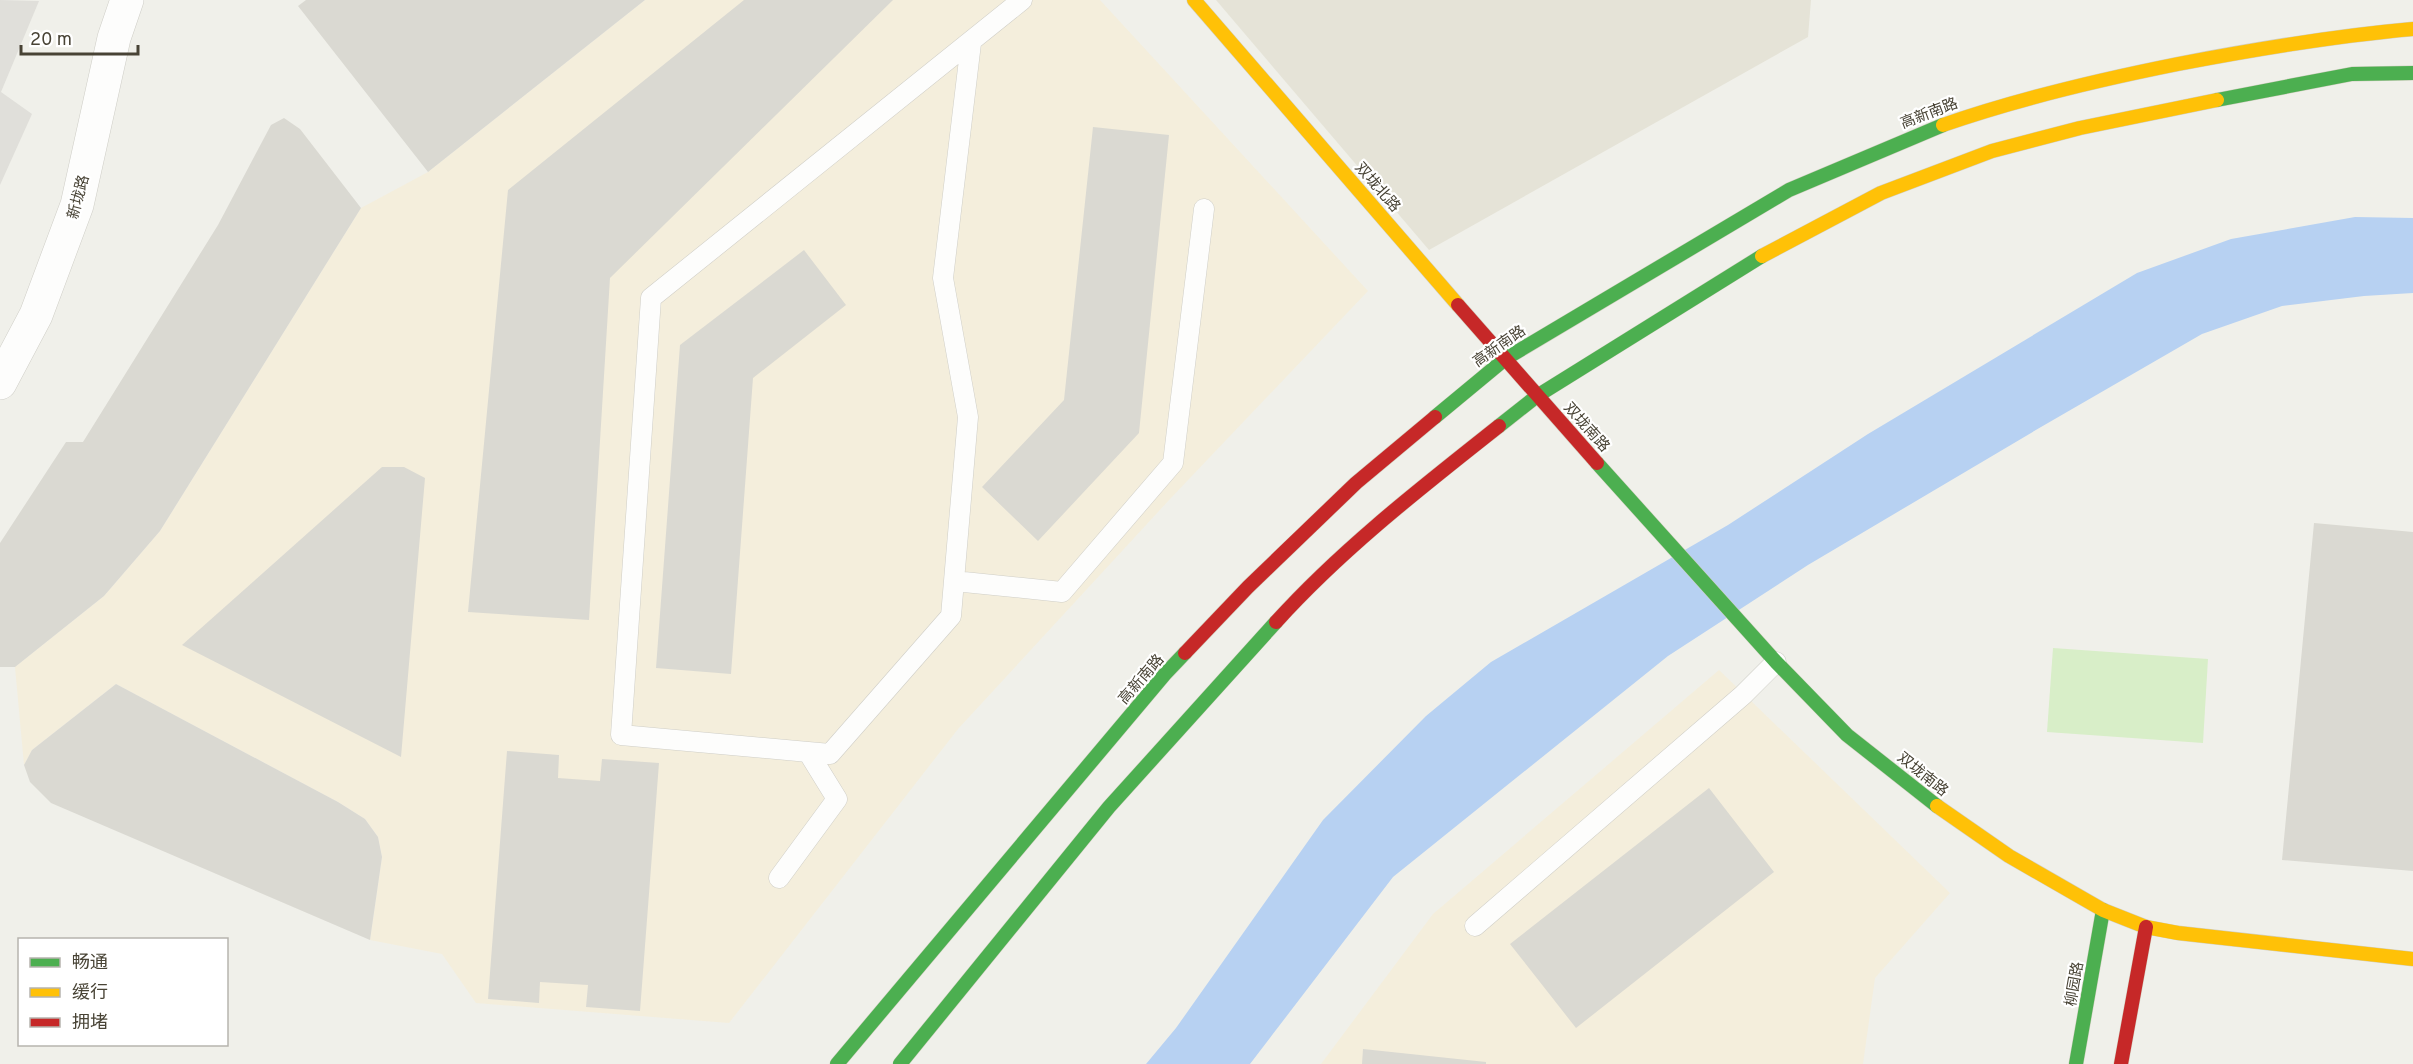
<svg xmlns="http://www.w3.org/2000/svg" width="2413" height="1064" viewBox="0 0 2413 1064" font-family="Overpass,'Noto Sans SC',sans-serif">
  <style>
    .residential { fill: #e5e3d7 }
    .commercial { fill: #f4eedc }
    .green { fill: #d8eec8 }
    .parking { fill: #e0dfda }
    .water { fill: #b7d1f2 }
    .building { fill: #dad9d2 }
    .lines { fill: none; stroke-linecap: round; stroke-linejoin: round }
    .lane-casing { stroke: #cfcec7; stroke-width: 21 }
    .street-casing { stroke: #cfcec7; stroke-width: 34 }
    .fast-casing { stroke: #d1cfc0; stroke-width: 15 }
    .slow-casing { stroke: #d1cfc0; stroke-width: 15 }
    .jam-casing { stroke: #d1cfc0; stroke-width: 15 }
    .lane { stroke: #fdfdfc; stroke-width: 20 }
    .street { stroke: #fdfdfc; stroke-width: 33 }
    .fast { stroke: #4caf50; stroke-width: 14 }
    .slow { stroke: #ffc107; stroke-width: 14 }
    .jam { stroke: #c62828; stroke-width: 14 }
    .labels { text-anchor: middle; stroke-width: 4.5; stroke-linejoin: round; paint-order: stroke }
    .street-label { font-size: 15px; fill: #484335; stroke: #fff }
  </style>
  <rect width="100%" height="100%" fill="#f0f0ea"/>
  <path class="residential" d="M 1216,0 L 1811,0 L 1808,37 L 1429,250 Z"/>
  <path class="commercial" d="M 645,0 L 1100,0 L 1368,291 L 1170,499 L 958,729 L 729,1023 L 476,1003 L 442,954 L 370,940 L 382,857 L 378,837 L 365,819 L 338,802 L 116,684 L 32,750 L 24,765 L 15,667 L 104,596 L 160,531 L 361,208 L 428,172 Z
    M 1719,670 L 1950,893 L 1875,978 L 1863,1064 L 1321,1064 L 1433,914 Z"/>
  <path class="green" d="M 2053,648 L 2208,659 L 2203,743 L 2047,732 Z"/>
  <path class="parking" d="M 0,0 L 39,1 L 1,92 L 32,114 L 0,185 Z"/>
  <path class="water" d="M 2355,217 L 2413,218 L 2413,293 L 2364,296 L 2282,306 L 2202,334 L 2041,427 L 1808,565 L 1668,656 L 1393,877 L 1250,1064 L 1146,1064 L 1176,1028 L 1323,820 L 1426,716 L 1491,662 L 1728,525 L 1868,434 L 2137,273 L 2231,239 Z"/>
  <path class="building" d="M 306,0 L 645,0 L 428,172 L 298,6 Z
    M 744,0 L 893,0 L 610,278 L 589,620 L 468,612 L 508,190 Z
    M 284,118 L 300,129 L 361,208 L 160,531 L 104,596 L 15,667 L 0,667 L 0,543 L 66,442 L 83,442 L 218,225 L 271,125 Z
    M 1093,127 L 1169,135 L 1139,433 L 1038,541 L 982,487 L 1064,400 Z
    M 804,250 L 846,305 L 753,378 L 731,674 L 656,668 L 680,345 Z
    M 382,467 L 404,467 L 425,478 L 401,757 L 182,645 Z
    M 2314,523 L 2413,532 L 2413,871 L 2282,860 Z
    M 116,684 L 338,802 L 365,819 L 378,837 L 382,857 L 370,940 L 51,803 L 30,782 L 24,765 L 32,750 Z
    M 507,751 L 559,755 L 558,778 L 600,781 L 602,759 L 659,763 L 640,1011 L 586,1007 L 588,985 L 540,982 L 539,1003 L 488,999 Z
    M 1709,788 L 1774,872 L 1576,1028 L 1510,944 Z
    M 1363,1049 L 1486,1062 L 1486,1064 L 1362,1064 Z"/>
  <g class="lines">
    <g class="lane-casing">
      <path id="lane" d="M 971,43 L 943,278 L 968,417 L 951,616 L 830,754 L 621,735 L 651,298 L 1022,0
        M 954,581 L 1062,592 L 1173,463 L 1204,209
        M 779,878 L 837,799 L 808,752
        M 1475,926 L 1743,695 L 1776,662"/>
    </g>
    <g class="street-casing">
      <path id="street" d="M 0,383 L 36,315 L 77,205 L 114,38 L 127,0"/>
    </g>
    <g class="fast-casing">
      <path id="fast" d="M 2217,100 L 2352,74 L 2413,73
        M 1435,417 L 1505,359 L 1789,190 L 1943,125
        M 1499,426 L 1537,396 L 1762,256
        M 1597,463 L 1776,662 L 1847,735 L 1937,806
        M 837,1064 L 1165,674 L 1185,653
        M 900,1064 L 1109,807 L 1276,622
        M 2076,1064 L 2103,910"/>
    </g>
    <g class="slow-casing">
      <path id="slow" d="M 1194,0 L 1458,305
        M 1943,125 C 2020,98 2098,80 2178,64 C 2256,49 2334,36 2413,29
        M 1762,256 L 1881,193 L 1992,151 L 2080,128 L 2217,100
        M 1937,806 L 2009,856 L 2103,910 L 2146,927 L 2178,933 L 2413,959"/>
    </g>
    <g class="jam-casing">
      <path id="jam" d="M 1458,305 L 1597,463
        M 1276,622 C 1342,549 1422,487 1499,426
        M 1185,653 L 1248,587 L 1356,483 L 1435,417
        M 2121,1064 L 2146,927"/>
    </g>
    <use href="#lane" class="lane"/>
    <use href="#street" class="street"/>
    <use href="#fast" class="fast"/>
    <use href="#slow" class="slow"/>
    <use href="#jam" class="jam"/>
  </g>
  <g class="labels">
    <g class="street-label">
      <text transform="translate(1929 113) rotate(-21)" y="5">高新南路</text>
      <text transform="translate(1378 187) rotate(49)" y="5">双垅北路</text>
      <text transform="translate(78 197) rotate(-75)" y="5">新垅路</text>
      <text transform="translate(1499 346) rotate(-35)" y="5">高新南路</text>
      <text transform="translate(1587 427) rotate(48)" y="5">双垅南路</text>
      <text transform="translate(1141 679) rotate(-49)" y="5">高新南路</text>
      <text transform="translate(1923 774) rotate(39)" y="5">双垅南路</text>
      <text transform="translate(2074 984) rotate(-80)" y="5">柳园路</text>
    </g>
  </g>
  <rect x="18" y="938" width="210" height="108" fill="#ffffff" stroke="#b6b4ae" stroke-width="1.5"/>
  <rect x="30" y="958" width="30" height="9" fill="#4caf50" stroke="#b6b4ae" stroke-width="1.5"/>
  <text x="72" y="968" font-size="18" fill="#484335">畅通</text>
  <rect x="30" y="988" width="30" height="9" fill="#ffc107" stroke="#b6b4ae" stroke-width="1.5"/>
  <text x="72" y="998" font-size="18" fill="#484335">缓行</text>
  <rect x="30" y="1018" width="30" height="9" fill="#c62828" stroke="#b6b4ae" stroke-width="1.5"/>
  <text x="72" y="1028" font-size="18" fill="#484335">拥堵</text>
  <path d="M21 45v9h117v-9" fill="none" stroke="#484335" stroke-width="3"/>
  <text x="30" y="45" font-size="18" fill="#484335" stroke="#ffffff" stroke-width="4.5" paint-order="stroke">20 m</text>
</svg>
